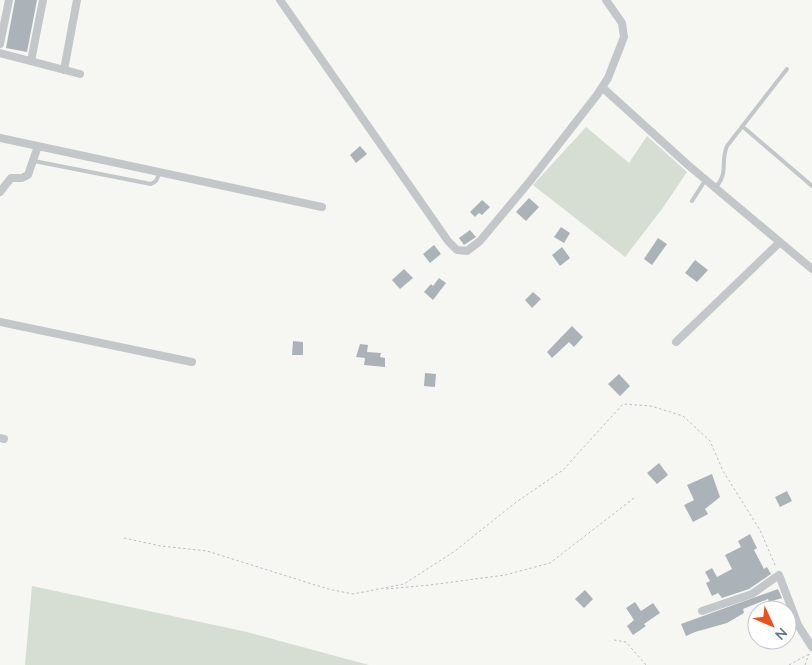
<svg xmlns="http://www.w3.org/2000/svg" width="812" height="665" viewBox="0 0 812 665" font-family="Quicksand,sans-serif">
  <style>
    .green { fill: #d6ddd3 }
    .building { fill: #abb3b9 }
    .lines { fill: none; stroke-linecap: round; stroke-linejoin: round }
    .path { stroke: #bcbfc1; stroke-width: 1; stroke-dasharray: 2.5 2.5; stroke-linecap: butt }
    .service { stroke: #c3c7ca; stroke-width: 4 }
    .minor { stroke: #c3c7ca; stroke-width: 8 }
  </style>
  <rect width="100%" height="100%" fill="#f6f6f2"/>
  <path class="green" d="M 586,127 L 629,163 L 647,136 L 687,172 L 662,209 L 625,257 L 533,185 Z
    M 32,586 L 247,632 L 369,665 L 25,665 Z"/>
  <path class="building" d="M 15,0 L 37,0 L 27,52 L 6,48 Z
    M 360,146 L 367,154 L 356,163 L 350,155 Z
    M 529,198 L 539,207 L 526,221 L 516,212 Z
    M 482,200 L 490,207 L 482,215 L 479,213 L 475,217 L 470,212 Z
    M 561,227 L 570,233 L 564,243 L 554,237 Z
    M 470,230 L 476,237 L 464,245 L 459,238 Z
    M 658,238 L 667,244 L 652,265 L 644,259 Z
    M 434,245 L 441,254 L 430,263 L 423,254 Z
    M 562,247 L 570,258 L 560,266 L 552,255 Z
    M 695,260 L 708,270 L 697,282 L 685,273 Z
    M 404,269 L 413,278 L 400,289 L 392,280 Z
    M 439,278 L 446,283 L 433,300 L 424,292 L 431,284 L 433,286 Z
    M 533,292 L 541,299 L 532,308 L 525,300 Z
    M 572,326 L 583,337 L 574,347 L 569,342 L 552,358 L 547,352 Z
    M 293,341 L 303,342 L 303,355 L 292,355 Z
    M 360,344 L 368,345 L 367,352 L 381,353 L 380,357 L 385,358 L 385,367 L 364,365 L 365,358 L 356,357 Z
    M 425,373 L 436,374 L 435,387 L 424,386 Z
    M 619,374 L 630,386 L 620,396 L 608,384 Z
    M 659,463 L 668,475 L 657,484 L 647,473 Z
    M 712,474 L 720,497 L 705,509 L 708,514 L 693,522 L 684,505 L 694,500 L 687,485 Z
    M 787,491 L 792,501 L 780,507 L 775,497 Z
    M 750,534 L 757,548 L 754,550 L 764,569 L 767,567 L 771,574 L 749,589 L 722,598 L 718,593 L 712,596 L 706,583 L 710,581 L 705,572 L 712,568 L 717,577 L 732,569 L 725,555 L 741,547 L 738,541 Z
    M 778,589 L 782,598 L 769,602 L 768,599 L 743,609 L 744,613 L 727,623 L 695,632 L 686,636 L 681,624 Z
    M 585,590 L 593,599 L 584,608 L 575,599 Z
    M 635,602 L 641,611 L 653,603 L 660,613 L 644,624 L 646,626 L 633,635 L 627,626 L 634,620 L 626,608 Z"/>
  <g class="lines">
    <path class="path" d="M 124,538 L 161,546 L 207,551 L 328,589 L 353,594 L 404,584 L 455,551 L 515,503 L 563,470 L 623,404 L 651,406 L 683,416 L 710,441 L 723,471 L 760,530 L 776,567
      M 386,589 L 430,585 L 505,575 L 550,563 L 634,498
      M 614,640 L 626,642 L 646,665
      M 789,665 L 809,654
      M 805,665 L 809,654"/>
    <path class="service" d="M 742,126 L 812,186
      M 34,161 L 151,184 L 156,181 L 160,172
      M 716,187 C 729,172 720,162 727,146 L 787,69
      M 692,201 L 706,179"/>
    <path class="minor" d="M 280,0 L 448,241 L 457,250 L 467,251 L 480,241 L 530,181 L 597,95 L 608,78 L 624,37 L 622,23 L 606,0
      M 0,44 L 9,0
      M 0,53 L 80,74
      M 31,61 L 43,0
      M 64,70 L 77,0
      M 603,88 L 688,165 L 812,269
      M 0,138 L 322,207
      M 0,192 L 11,178 L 22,178 L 28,175 L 38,146
      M 0,322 L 192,362
      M 676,342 L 780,242
      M 0,438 L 4,439
      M 702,611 L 752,594 L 779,575 L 798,625 L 812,647"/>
  </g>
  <g transform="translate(772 625) rotate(134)"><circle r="24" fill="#ffffff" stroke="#c1c8ce"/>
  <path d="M0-4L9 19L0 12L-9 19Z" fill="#ec511b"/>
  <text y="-8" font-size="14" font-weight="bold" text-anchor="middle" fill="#637585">N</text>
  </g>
</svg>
